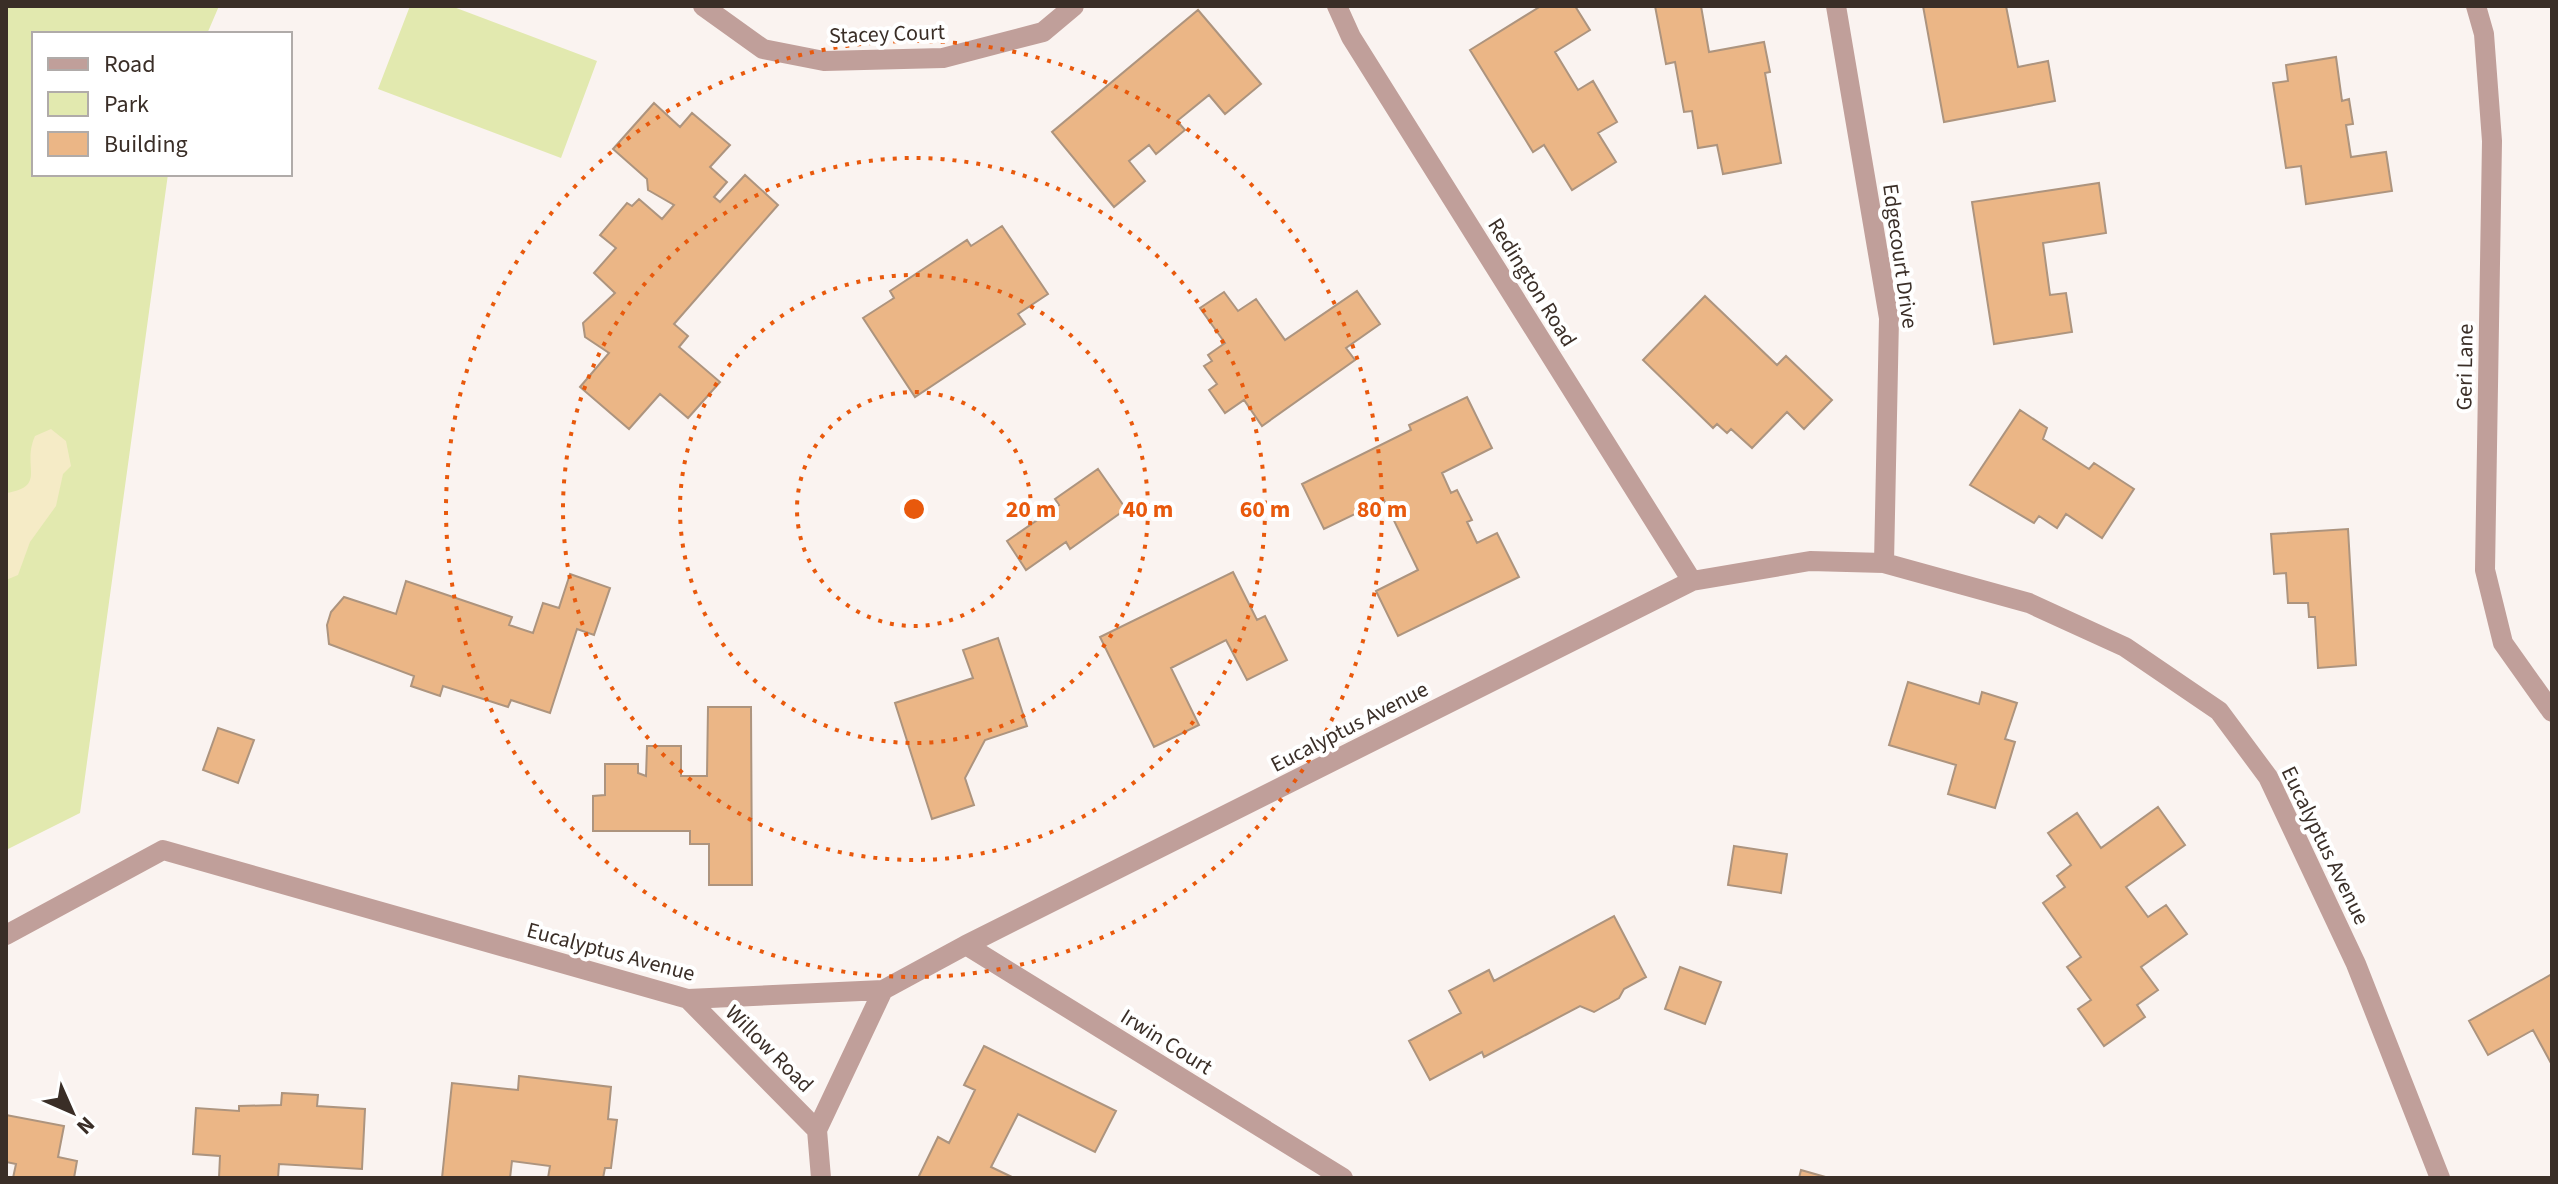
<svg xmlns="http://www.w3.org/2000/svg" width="2558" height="1184" viewBox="0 0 2558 1184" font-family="'Source Sans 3',sans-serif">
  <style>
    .green { fill: #e2e9af }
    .sand { fill: #f5ebc6 }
    .building { fill: #ebb686; stroke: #ad947e; stroke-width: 2 }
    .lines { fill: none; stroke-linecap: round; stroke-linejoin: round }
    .street { stroke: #c09f9a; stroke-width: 20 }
    .ring { fill: none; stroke: #e8590c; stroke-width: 4; stroke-dasharray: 4 8 }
    .labels { text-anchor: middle; stroke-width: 8; stroke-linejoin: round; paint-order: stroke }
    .street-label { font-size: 22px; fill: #3a2e27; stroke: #fff }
    .centre { fill: #e8590c; stroke: #fff; stroke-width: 4 }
    .ring-label { font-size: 24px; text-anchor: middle; font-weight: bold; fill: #e8590c; stroke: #fff; stroke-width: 8; stroke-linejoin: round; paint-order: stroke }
  </style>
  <rect width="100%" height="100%" fill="#faf3f0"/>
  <path class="green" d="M 6,6 L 219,6 L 207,34 L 34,34 L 34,174 L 168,174 L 80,813 L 6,850 Z
    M 410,6 L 451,6 L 597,61 L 561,158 L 378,89 Z"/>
  <path class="sand" d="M 51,429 L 66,441 L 71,466 L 63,474 L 56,506 L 30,542 L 18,575 L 6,580 L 6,493 C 48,486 21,467 35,436 Z"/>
  <path class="building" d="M 1541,6 L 1575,6 L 1590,30 L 1555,52 L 1578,90 L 1593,81 L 1617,122 L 1598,133 L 1616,162 L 1572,190 L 1544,145 L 1533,152 L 1470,50 Z
    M 1655,6 L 1701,6 L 1709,52 L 1764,42 L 1770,72 L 1765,73 L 1781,163 L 1723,174 L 1717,145 L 1698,148 L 1692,111 L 1684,112 L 1675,62 L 1666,64 Z
    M 1923,6 L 2006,6 L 2018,67 L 2048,61 L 2055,101 L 1944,122 Z
    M 1198,10 L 1261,84 L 1225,114 L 1209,95 L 1177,121 L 1185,130 L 1156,154 L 1149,145 L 1129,161 L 1145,181 L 1114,207 L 1052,132 Z
    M 2336,57 L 2342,101 L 2349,99 L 2353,124 L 2346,125 L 2351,157 L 2386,152 L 2392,191 L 2306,204 L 2301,166 L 2286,168 L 2273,83 L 2288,81 L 2286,65 Z
    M 654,103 L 680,127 L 692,113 L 730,145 L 710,167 L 727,182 L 714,197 L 720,202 L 745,175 L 778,205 L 674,324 L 688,336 L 679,347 L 720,382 L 688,418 L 660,394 L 629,429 L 580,387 L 609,353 L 585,337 L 583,323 L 615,293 L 594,273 L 616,248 L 600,235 L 627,203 L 632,206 L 639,199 L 662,219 L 674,205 L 648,190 L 647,179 L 613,149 Z
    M 2099,183 L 2106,233 L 2043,243 L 2050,295 L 2066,293 L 2072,332 L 1994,344 L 1972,202 Z
    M 1002,226 L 1048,294 L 1018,314 L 1025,324 L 915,397 L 863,318 L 894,298 L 890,291 L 967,240 L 971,246 Z
    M 1357,291 L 1380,324 L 1346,348 L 1355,360 L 1262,426 L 1244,400 L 1225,413 L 1209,390 L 1217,384 L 1204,366 L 1212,361 L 1208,355 L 1225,343 L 1200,308 L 1224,292 L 1238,311 L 1256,299 L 1285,340 Z
    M 1705,296 L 1777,365 L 1786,356 L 1832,400 L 1804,429 L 1787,412 L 1752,448 L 1731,429 L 1727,433 L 1717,424 L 1713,428 L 1643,360 Z
    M 1467,397 L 1492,448 L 1442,473 L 1451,493 L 1457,490 L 1472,520 L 1467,522 L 1477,543 L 1497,533 L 1519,577 L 1398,636 L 1376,591 L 1418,570 L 1384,500 L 1324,529 L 1302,484 L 1411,430 L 1409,425 Z
    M 2020,410 L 2047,428 L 2043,439 L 2089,469 L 2094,463 L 2134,489 L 2102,538 L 2066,514 L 2057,528 L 2039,516 L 2034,523 L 1970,485 Z
    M 1098,469 L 1126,509 L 1070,549 L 1066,542 L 1026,570 L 1007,541 L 1059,505 L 1055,499 Z
    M 2348,529 L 2356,665 L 2318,668 L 2315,617 L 2309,617 L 2308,603 L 2288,603 L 2286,573 L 2274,574 L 2271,534 Z
    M 1233,572 L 1257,620 L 1265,616 L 1287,660 L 1247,680 L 1226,640 L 1171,668 L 1199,725 L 1154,747 L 1100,637 Z
    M 570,574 L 610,588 L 594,635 L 577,629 L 550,713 L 511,700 L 508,707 L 443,686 L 440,696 L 411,686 L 414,676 L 329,644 L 327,625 L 331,612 L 344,597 L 396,614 L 406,581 L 512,617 L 509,625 L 533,633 L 543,603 L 559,608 Z
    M 998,638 L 1027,726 L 985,740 L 965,778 L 974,805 L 932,819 L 895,703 L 973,678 L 963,650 Z
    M 1908,682 L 1979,704 L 1982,692 L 2017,703 L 2005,739 L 2015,742 L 1995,808 L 1948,794 L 1956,765 L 1889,745 Z
    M 708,707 L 751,707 L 752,885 L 709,885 L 709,844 L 690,844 L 690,831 L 593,831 L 593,796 L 605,795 L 605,764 L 638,764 L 638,773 L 646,776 L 647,746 L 681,746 L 681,776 L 707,776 Z
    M 218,728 L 254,740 L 238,783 L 203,770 Z
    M 2158,807 L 2185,845 L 2126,887 L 2148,917 L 2166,905 L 2187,934 L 2141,967 L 2158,990 L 2137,1005 L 2145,1017 L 2104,1046 L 2078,1009 L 2091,1000 L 2067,967 L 2081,957 L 2043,903 L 2065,887 L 2057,876 L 2071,865 L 2048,833 L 2077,813 L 2101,848 Z
    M 1734,846 L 1787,854 L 1781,893 L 1728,885 Z
    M 1614,916 L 1646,977 L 1624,989 L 1619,998 L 1594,1012 L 1580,1006 L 1484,1057 L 1482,1052 L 1430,1080 L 1409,1041 L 1461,1013 L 1449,991 L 1489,970 L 1494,981 Z
    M 1680,967 L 1721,982 L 1705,1024 L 1665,1009 Z
    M 2552,974 L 2552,1065 L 2533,1030 L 2488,1055 L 2469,1021 Z
    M 984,1046 L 1116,1111 L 1095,1152 L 1018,1114 L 991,1167 L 1014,1178 L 918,1178 L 938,1137 L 949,1143 L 975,1090 L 964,1085 Z
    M 519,1076 L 611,1087 L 608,1119 L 617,1120 L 611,1168 L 605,1168 L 603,1178 L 548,1178 L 550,1166 L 512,1161 L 510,1178 L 442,1178 L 452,1083 L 518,1090 Z
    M 282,1093 L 318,1095 L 317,1106 L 365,1109 L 362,1169 L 279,1164 L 278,1178 L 219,1178 L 220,1156 L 193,1154 L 196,1108 L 239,1111 L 239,1106 L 281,1105 Z
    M 6,1115 L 64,1126 L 58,1157 L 77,1161 L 74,1178 L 13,1178 L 16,1164 L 6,1162 Z
    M 1801,1170 L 1829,1178 L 1799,1178 Z"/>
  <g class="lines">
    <path class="street" d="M 703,6 L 763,49 L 824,61 L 943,58 L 1043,32 L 1074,6
      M 1337,6 L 1351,37 L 1692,581
      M 1836,6 L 1889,318 L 1884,563
      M 2476,6 L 2484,34 L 2492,141 L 2485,570 L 2503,643 L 2552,712
      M 6,935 L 163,850 L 688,999 L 883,990 L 966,945 L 1692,581 L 1810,561 L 1884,563 L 2029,603 L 2125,647 L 2219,711 L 2268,777 L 2356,964 L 2440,1178
      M 966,945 L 1343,1178
      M 688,999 L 817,1130
      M 821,1178 L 817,1130 L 883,990"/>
  </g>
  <g class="ring">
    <circle cx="914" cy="509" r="117"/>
    <circle cx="914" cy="509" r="234"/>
    <circle cx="914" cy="509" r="351"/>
    <circle cx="914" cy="509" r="468"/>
  </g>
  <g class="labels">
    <g class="street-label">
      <text transform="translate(887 33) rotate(-2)" y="8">Stacey Court</text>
      <text transform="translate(1901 256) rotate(82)" y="8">Edgecourt Drive</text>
      <text transform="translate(1533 282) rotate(58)" y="8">Redington Road</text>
      <text transform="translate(2464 367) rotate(-89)" y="8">Geri Lane</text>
      <text transform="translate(1349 726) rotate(-27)" y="8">Eucalyptus Avenue</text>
      <text transform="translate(2326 845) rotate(64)" y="8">Eucalyptus Avenue</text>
      <text transform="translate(611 951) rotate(15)" y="8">Eucalyptus Avenue</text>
      <text transform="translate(1167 1041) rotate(32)" y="8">Irwin Court</text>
      <text transform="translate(770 1048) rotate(45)" y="8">Willow Road</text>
    </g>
  </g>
  <circle cx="914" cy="509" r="12" class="centre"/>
  <g class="ring-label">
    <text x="1031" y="517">20 m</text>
    <text x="1148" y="517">40 m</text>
    <text x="1265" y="517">60 m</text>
    <text x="1382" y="517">80 m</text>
  </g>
  <rect width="2558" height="1184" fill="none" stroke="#3a2e27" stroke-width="16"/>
  <rect x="32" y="32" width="260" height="144" fill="#ffffff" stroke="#b0aba9" stroke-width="2"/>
  <rect x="48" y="58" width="40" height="12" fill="#c09f9a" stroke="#b0aba9" stroke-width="2"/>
  <text x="104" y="72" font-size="24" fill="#3a2e27">Road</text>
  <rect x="48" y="92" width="40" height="24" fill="#e2e9af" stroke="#b0aba9" stroke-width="2"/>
  <text x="104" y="112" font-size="24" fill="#3a2e27">Park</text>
  <rect x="48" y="132" width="40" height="24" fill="#ebb686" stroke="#b0aba9" stroke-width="2"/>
  <text x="104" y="152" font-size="24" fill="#3a2e27">Building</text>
  <g transform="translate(72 1112) rotate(135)" stroke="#ffffff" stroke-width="6" paint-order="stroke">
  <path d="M0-6L14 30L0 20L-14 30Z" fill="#3a2e27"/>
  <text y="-12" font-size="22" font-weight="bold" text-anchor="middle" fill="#3a2e27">N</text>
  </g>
</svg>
